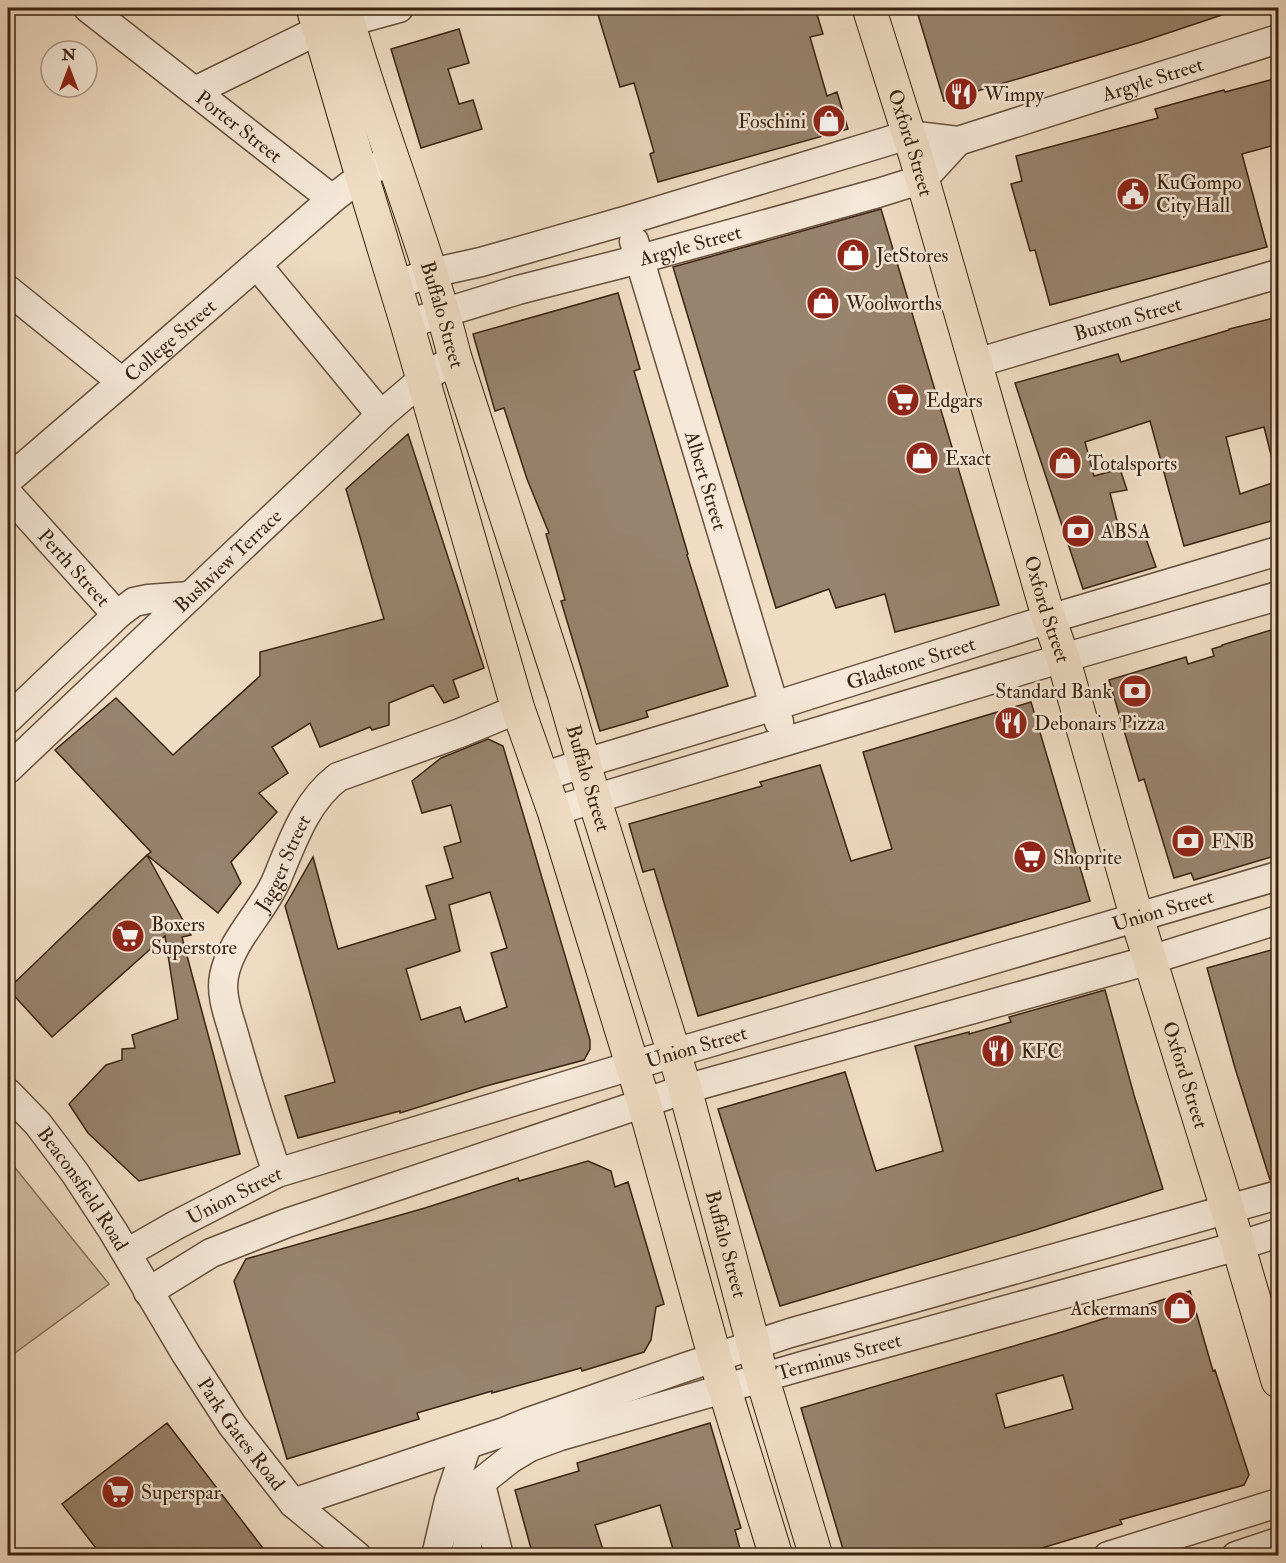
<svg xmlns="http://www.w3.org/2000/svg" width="1286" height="1563" viewBox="0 0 1286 1563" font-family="'IM FELL Double Pica',serif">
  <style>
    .green { fill: #d0bda5; stroke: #85705b; stroke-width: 1.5 }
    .building { fill: #98836e; stroke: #3a2311; stroke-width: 1.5; fill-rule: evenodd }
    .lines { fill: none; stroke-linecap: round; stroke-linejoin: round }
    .minor-casing { stroke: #67513e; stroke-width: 31 }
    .major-casing { stroke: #3a2311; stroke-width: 35 }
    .minor { stroke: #f5e8d8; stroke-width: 28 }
    .major { stroke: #efdcc3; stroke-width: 33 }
    .labels { text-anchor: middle; stroke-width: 5; stroke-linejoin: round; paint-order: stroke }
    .street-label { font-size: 20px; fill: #3a2311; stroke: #f5e8d8 }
    .poi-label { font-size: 20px; fill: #3a2311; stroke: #f5e8d8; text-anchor: start }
  </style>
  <rect width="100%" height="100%" fill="#efdcc3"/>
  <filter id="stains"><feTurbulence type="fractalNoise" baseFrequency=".00333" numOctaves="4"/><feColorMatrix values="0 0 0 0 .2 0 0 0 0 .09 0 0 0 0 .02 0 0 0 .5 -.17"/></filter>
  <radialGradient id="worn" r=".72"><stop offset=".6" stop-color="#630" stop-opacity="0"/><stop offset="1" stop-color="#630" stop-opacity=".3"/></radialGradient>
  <path class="green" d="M 8,1159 L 109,1284 L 8,1358 Z"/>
  <path class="building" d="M 596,8 L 815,8 L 823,34 L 810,37 L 827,96 L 837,92 L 848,129 L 658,182 L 650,154 L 654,152 L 634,83 L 620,87 Z
    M 916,8 L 1234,8 L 1234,11 L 1141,42 L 944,101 Z
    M 459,29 L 469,63 L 448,69 L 459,104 L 473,100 L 482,129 L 421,148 L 391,49 Z
    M 1278,78 L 1278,144 L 1242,154 L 1267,247 L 1050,305 L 1035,250 L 1030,251 L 1011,184 L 1022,181 L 1016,156 L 1158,118 L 1155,109 L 1224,90 L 1225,92 Z
    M 881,209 L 999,605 L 895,632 L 885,594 L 836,608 L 829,589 L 776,608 L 673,267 Z
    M 618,293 L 640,369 L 634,371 L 688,554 L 687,555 L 728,686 L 646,711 L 648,717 L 600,731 L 561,601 L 565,600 L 546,534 L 549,533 L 527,479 L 504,408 L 495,411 L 473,334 Z
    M 1278,317 L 1278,458 L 1272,459 L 1264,427 L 1226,437 L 1240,494 L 1278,481 L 1278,519 L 1184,546 L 1150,421 L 1085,442 L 1094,476 L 1120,469 L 1127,490 L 1110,493 L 1121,536 L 1143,530 L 1156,567 L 1083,589 L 1015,383 L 1118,354 L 1121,362 L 1229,330 L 1229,329 Z
    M 408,434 L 484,668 L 453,680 L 459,697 L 444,703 L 433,685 L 389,703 L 389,725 L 372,730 L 370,727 L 320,747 L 310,723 L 272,747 L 288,773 L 259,793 L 277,812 L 231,862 L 241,883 L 218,913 L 147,855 L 151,852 L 55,750 L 116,698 L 173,755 L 260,676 L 260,652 L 384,619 L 346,489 Z
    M 1278,628 L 1278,855 L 1194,880 L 1191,873 L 1174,878 L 1144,779 L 1139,781 L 1109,680 L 1186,657 L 1188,664 L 1214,656 L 1212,649 L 1222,646 L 1222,645 Z
    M 1031,702 L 1090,901 L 698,1016 L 654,869 L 643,872 L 629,824 L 762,786 L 760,782 L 820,765 L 851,861 L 892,849 L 863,752 Z
    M 488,739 L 503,746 L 590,1040 L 590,1049 L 584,1060 L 486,1086 L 400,1113 L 400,1111 L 298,1138 L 285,1096 L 335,1082 L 285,906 L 313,857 L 338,949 L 436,919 L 426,886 L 453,878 L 444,847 L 461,842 L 451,805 L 422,813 L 412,781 L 441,758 ZM 490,892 L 507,948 L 491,953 L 507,1007 L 465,1022 L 460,1007 L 421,1020 L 406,969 L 460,951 L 449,905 Z
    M 147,855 L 191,935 L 182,937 L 240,1154 L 139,1181 L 88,1133 L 69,1104 L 106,1065 L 122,1060 L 122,1049 L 135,1048 L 132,1035 L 178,1019 L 165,936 L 52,1037 L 8,989 Z
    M 1278,948 L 1278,1179 L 1270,1180 L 1235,1068 L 1207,968 Z
    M 1105,990 L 1134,1095 L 1163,1189 L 1032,1231 L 780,1306 L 718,1109 L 845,1072 L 876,1171 L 943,1151 L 915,1046 L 969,1032 L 969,1034 L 1011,1022 L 1009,1017 Z
    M 588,1161 L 611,1171 L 615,1187 L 628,1182 L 664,1304 L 656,1307 L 651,1340 L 644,1352 L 582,1371 L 581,1368 L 492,1393 L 492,1391 L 417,1413 L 419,1419 L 287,1459 L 234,1281 L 246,1259 L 425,1208 L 518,1178 L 519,1181 Z
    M 1190,1291 L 1213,1371 L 1215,1370 L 1249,1475 L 1244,1485 L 1120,1520 L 1122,1524 L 1015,1556 L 845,1556 L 801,1408 L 1065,1331 ZM 1063,1375 L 1073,1409 L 1005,1428 L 996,1394 Z
    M 167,1423 L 269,1556 L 102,1556 L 62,1504 Z
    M 710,1423 L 741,1528 L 735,1530 L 742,1556 L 675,1556 L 660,1505 L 595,1525 L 605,1556 L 533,1556 L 515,1490 L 579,1471 L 577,1463 Z"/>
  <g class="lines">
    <g class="minor-casing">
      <g id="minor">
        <path id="s1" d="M 88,8 L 332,199 L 362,176 L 392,158"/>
        <path d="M 195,91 L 319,30 L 399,8"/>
        <path id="s2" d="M 634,241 L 779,722"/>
        <path d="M 257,265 L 381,415"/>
        <path id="s3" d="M 395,285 L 431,273 L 481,262 L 628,220 L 908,135 L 958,141 L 1278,39"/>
        <path d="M 8,290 L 122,382"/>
        <path id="s4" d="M 407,324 L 518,290 L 640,259 L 878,193 L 923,179 L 958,141"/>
        <path id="s5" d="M 976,363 L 1278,274"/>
        <path id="s6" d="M 8,480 L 122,382 L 332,199"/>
        <path id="s7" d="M 8,494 L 117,615"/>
        <path d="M 8,719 L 117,615 L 134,602 L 148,599 L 190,596"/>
        <path id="s8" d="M 8,769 L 381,415 L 423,379 L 455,358"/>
        <path id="s9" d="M 542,777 L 585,763 L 774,706 L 1049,619 L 1278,551"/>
        <path d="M 554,811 L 1063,658 L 1278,596"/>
        <path id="s10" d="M 8,1093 L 38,1124 L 75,1173 L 113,1231 L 186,1354 L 232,1425 L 293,1503 L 357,1556"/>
        <path id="s11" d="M 277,1173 C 262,1128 248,1084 235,1038 C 230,1019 220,997 224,976 C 231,940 262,913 276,881 C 292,843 305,802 338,777 L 460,733 L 518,709"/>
        <path id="s12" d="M 127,1253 L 176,1225 L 277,1173 L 674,1053 L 1278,876"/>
        <path d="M 148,1292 L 211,1253 L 287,1223 L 644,1103 L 685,1089 L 1150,960 L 1278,920"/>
        <path d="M 481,1485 L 499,1556"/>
        <path d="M 293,1503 L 504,1432 L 526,1423 L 683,1368 L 790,1333 L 1278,1195"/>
        <path d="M 436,1556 L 449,1500 L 467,1445"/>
        <path id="s13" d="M 466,1556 L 470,1521 L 480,1483 L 510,1459 L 530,1447 L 560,1436 L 806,1365 L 1238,1246 L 1278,1233"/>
        <path d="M 1108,1556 L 1278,1503"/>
        <path d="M 1236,1556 L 1278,1542"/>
      </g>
    </g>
    <g class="major-casing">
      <g id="major">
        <path d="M 313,8 L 362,176 L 407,324 L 518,709 L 554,811 L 644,1103 L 715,1358 L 776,1556"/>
        <path id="s14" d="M 344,8 C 377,126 425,239 455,358 L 564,694 L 594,798 L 674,1053 L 685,1089 L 762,1377 L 816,1556"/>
        <path id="s15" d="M 869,8 L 916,157 L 1049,619 L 1063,658 L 1137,918 L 1228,1211 L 1278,1381"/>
      </g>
    </g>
    <use href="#minor" class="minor"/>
    <use href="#major" class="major"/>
  </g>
  <defs>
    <g id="restaurant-disc" transform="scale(1.725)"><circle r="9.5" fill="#8f2418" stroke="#f5e8d8"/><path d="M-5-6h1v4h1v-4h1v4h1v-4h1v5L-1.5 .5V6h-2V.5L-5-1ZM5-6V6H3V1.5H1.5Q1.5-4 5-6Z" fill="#fff"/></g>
    <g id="shop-disc" transform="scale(1.725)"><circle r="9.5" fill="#8f2418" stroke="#f5e8d8"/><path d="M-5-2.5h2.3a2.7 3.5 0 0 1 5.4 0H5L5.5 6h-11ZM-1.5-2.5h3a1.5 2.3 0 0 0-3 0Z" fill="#fff"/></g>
    <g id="civic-disc" transform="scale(1.725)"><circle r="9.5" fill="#8f2418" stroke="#f5e8d8"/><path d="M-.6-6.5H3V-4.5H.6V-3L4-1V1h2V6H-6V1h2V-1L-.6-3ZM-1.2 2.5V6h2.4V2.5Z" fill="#fff"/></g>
    <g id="supermarket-disc" transform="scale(1.725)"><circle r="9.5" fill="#8f2418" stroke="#f5e8d8"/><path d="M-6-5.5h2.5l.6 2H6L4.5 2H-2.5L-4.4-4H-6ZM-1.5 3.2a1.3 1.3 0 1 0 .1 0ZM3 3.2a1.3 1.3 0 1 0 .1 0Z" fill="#fff"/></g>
    <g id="bank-disc" transform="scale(1.725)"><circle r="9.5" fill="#8f2418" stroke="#f5e8d8"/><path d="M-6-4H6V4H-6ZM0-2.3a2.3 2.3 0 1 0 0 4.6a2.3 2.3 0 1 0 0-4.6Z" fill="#fff"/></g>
  </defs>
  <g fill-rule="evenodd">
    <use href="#restaurant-disc" x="961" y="94"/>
    <use href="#shop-disc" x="829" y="121"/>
    <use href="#civic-disc" x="1133" y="194"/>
    <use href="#shop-disc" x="853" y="255"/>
    <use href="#shop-disc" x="823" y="303"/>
    <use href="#supermarket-disc" x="903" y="400"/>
    <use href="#shop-disc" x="922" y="458"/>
    <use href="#shop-disc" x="1065" y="463"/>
    <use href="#bank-disc" x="1078" y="531"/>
    <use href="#bank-disc" x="1135" y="691"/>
    <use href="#restaurant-disc" x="1011" y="723"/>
    <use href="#bank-disc" x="1188" y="841"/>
    <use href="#supermarket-disc" x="1030" y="857"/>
    <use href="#supermarket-disc" x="128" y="936"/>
    <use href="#restaurant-disc" x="998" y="1051"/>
    <use href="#shop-disc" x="1180" y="1308"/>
    <use href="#supermarket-disc" x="118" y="1492"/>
  </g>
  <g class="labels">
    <g class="street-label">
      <text dy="7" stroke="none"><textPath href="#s3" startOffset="789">Argyle Street</textPath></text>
      <text dy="7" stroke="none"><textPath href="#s1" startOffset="192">Porter Street</textPath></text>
      <text dy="7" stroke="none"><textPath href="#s15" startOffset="141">Oxford Street</textPath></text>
      <text dy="7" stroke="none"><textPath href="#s4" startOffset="294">Argyle Street</textPath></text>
      <text dy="7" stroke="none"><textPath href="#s14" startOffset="322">Buffalo Street</textPath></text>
      <text dy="7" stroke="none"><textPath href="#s5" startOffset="158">Buxton Street</textPath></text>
      <text dy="7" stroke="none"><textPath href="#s6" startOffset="214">College Street</textPath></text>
      <text dy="7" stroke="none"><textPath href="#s2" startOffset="250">Albert Street</textPath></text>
      <text dy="7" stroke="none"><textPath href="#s8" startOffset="303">Bushview Terrace</textPath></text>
      <text dy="7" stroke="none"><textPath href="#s7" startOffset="99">Perth Street</textPath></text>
      <text dy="7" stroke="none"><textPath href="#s15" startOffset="627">Oxford Street</textPath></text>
      <text dy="7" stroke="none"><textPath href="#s9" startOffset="386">Gladstone Street</textPath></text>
      <text dy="7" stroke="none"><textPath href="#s14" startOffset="808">Buffalo Street</textPath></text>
      <text dy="7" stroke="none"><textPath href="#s11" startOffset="333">Jagger Street</textPath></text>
      <text dy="7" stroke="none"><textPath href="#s12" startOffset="1094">Union Street</textPath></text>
      <text dy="7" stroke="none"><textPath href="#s12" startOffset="608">Union Street</textPath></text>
      <text dy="7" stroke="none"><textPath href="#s15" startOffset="1113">Oxford Street</textPath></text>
      <text dy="7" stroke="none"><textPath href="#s10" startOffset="122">Beaconsfield Road</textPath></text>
      <text dy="7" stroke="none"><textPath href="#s12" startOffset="122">Union Street</textPath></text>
      <text dy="7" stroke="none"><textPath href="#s14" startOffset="1294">Buffalo Street</textPath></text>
      <text dy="7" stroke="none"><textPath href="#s13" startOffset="458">Terminus Street</textPath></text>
      <text dy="7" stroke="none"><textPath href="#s10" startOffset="414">Park Gates Road</textPath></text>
    </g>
    <g class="poi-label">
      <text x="984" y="101">Wimpy</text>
      <text x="806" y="128" text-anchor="end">Foschini</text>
      <text x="1156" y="189">KuGompo<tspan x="1156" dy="23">City Hall</tspan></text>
      <text x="876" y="262">JetStores</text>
      <text x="846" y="310">Woolworths</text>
      <text x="926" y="407">Edgars</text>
      <text x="945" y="465">Exact</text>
      <text x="1088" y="470">Totalsports</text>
      <text x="1101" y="538">ABSA</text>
      <text x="1112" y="698" text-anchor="end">Standard Bank</text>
      <text x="1034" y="730">Debonairs Pizza</text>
      <text x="1211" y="848">FNB</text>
      <text x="1053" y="864">Shoprite</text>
      <text x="151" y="931">Boxers<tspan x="151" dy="23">Superstore</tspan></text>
      <text x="1021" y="1058">KFC</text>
      <text x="1157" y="1315" text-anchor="end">Ackermans</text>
      <text x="141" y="1499">Superspar</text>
    </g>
  </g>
  <rect width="1286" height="1563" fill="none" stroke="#efdcc3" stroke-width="30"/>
  <rect x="9" y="9" width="1268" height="1545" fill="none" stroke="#3a2311" stroke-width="3"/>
  <rect x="15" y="15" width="1256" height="1533" fill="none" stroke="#3a2311" stroke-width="1.5"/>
  <g transform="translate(69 69)"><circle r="28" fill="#f5e8d8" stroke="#aa9988" stroke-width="1.5"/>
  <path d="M0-4.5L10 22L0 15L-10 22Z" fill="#8f2418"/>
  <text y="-9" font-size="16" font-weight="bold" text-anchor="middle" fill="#3a2311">N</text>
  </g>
  <rect width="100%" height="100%" filter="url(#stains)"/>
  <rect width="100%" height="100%" fill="url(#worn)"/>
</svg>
